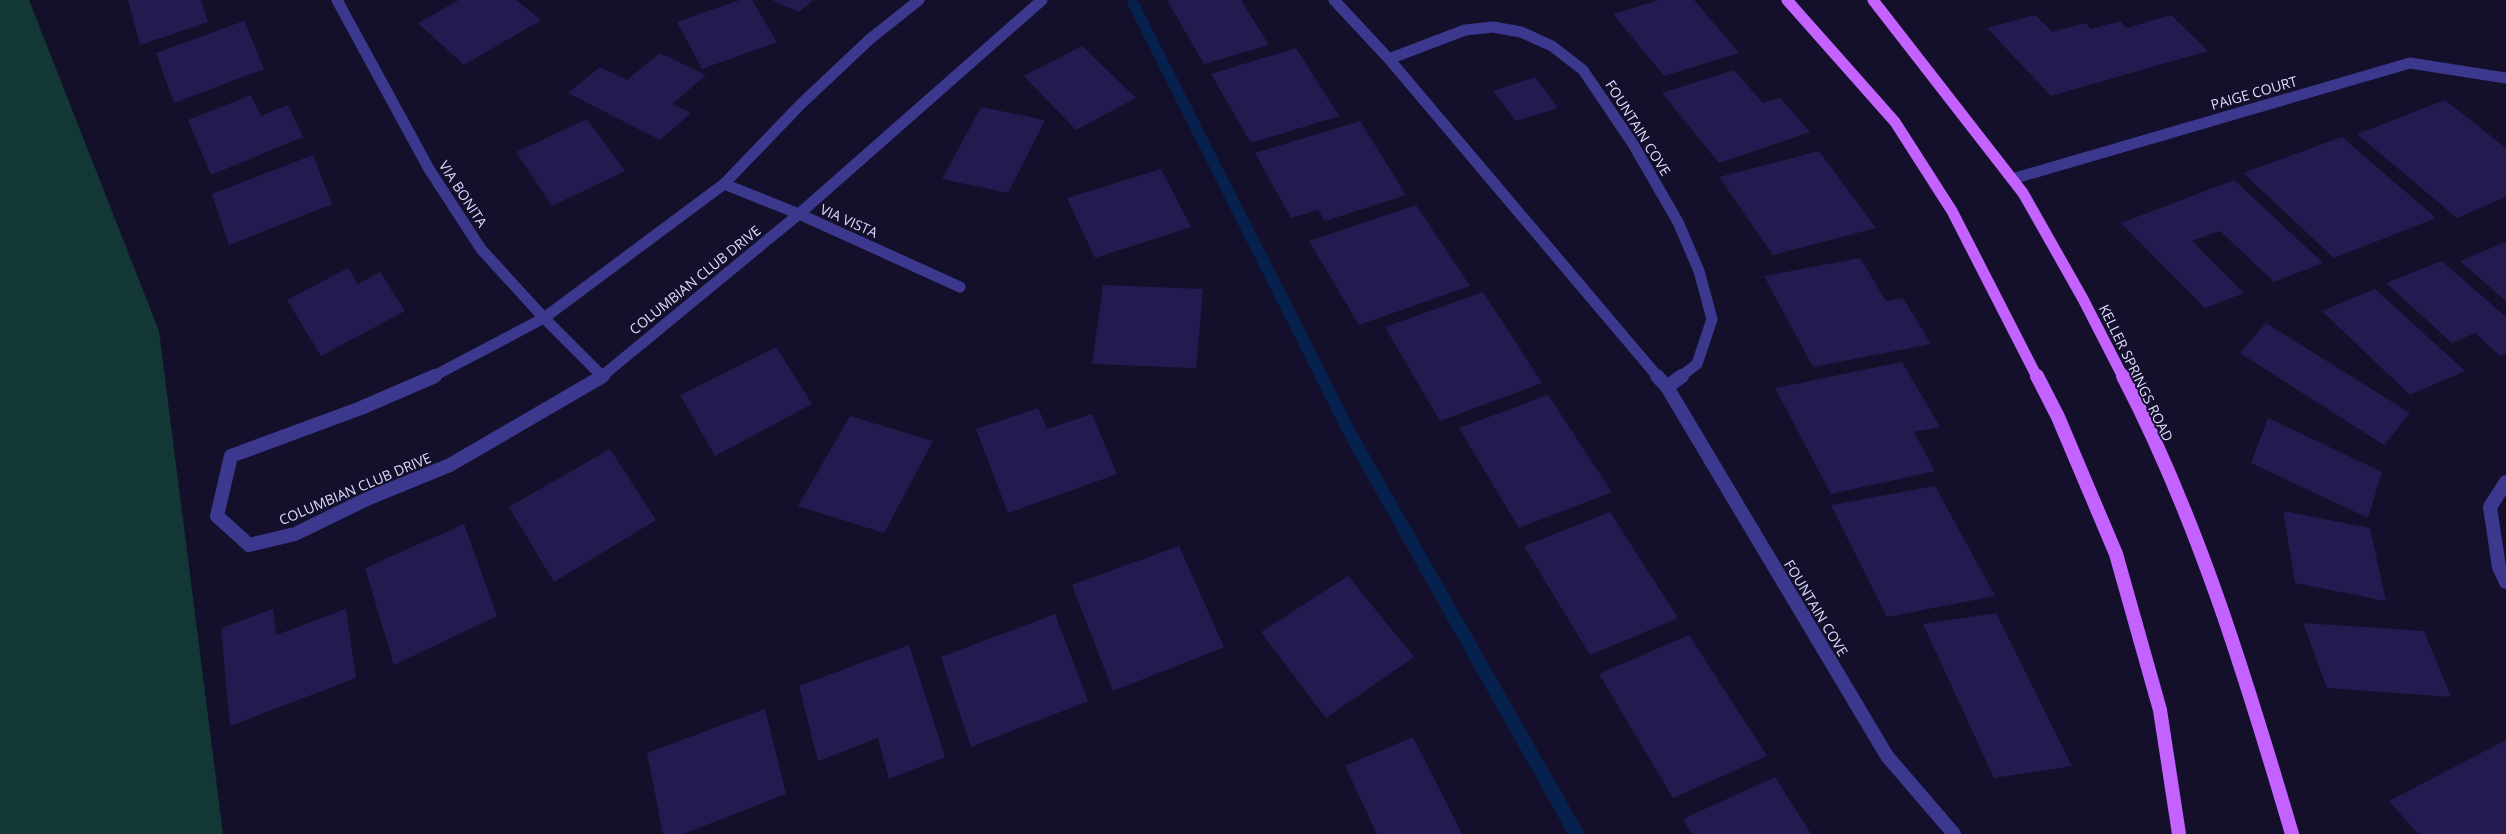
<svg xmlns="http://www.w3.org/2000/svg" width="2506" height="834" viewBox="0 0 2506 834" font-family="'Open Sans',sans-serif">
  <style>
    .green { fill: #123735 }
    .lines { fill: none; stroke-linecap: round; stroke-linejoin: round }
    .stream { fill: #07214e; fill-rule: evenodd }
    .building { fill: #251a4f }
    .minor-far1 { stroke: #3b388e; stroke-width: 11 }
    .minor { stroke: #3b388e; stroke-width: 14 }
    .major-far1 { stroke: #c462ff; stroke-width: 11 }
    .major { stroke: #c462ff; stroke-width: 14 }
    .labels { text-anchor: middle; stroke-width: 4; stroke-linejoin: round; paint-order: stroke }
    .street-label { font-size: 14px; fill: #dfdbff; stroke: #14102c }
  </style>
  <rect width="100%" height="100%" fill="#14102c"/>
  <path class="green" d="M 0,0 L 29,0 L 159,331 L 223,834 L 0,834 Z"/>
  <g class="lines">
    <path class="stream" d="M 1129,0 L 1136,0 L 1139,3 L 1357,433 L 1585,834 L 1568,834 L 1347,441 L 1127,3 Z"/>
  </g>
  <path class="building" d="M 128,0 L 201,0 L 208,22 L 140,45 Z
    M 459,0 L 516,0 L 541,20 L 464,65 L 418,23 Z
    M 740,0 L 752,0 L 777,42 L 702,69 L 677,22 Z
    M 772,0 L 813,0 L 799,12 Z
    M 1167,0 L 1241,0 L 1269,45 L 1204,64 Z
    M 1659,0 L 1694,0 L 1739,53 L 1664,76 L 1613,14 Z
    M 2035,15 L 2052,32 L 2085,23 L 2091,29 L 2120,21 L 2127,28 L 2171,15 L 2208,51 L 2051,96 L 1987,28 Z
    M 244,21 L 264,69 L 174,103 L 156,53 Z
    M 1082,46 L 1136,98 L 1076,130 L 1024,76 Z
    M 1296,48 L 1339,116 L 1251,143 L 1211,74 Z
    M 660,53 L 706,75 L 672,104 L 691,113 L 660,140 L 568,93 L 600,67 L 627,80 Z
    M 1734,70 L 1763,103 L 1780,98 L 1810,132 L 1719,163 L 1662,93 Z
    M 1535,77 L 1558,108 L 1516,121 L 1493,91 Z
    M 251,95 L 261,116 L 288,105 L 303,137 L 211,175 L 188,120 Z
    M 2445,100 L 2506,148 L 2506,197 L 2457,218 L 2357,134 Z
    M 981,107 L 1045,120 L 1008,193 L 942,179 Z
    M 587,119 L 625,171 L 552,206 L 516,152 Z
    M 1360,121 L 1406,195 L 1325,221 L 1318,210 L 1291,218 L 1255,153 Z
    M 2342,137 L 2436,218 L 2334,258 L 2243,173 Z
    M 1819,151 L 1876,228 L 1773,255 L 1719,177 Z
    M 313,155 L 332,204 L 229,245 L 212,194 Z
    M 1161,169 L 1191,227 L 1095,258 L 1067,198 Z
    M 2234,180 L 2323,263 L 2274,282 L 2220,231 L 2192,241 L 2244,293 L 2205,308 L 2121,223 Z
    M 1416,205 L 1470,286 L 1359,325 L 1309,241 Z
    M 2506,242 L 2506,301 L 2460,261 Z
    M 1860,258 L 1886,301 L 1903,298 L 1931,344 L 1813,367 L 1764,276 Z
    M 2442,261 L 2506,317 L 2506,353 L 2500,356 L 2475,333 L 2452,343 L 2386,283 Z
    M 348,268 L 358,284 L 380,272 L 405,311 L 321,356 L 287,300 Z
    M 1103,285 L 1203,289 L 1196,368 L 1092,364 Z
    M 2375,289 L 2465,371 L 2410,395 L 2322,311 Z
    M 1483,292 L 1542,383 L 1440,421 L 1385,327 Z
    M 2266,323 L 2410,413 L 2384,445 L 2240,353 Z
    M 776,347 L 812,404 L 715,456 L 680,395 Z
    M 1902,362 L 1940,427 L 1914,432 L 1935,471 L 1831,494 L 1775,388 Z
    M 1548,395 L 1612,492 L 1519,528 L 1459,428 Z
    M 1038,408 L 1047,429 L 1092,414 L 1117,474 L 1008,513 L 976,429 Z
    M 850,416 L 933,441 L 884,533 L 798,506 Z
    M 2268,418 L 2382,472 L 2368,518 L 2251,463 Z
    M 610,449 L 656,520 L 554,582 L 509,507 Z
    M 1935,486 L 1995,596 L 1887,617 L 1831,505 Z
    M 2283,511 L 2370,528 L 2386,601 L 2295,583 Z
    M 1610,512 L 1678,618 L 1590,655 L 1524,546 Z
    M 464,524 L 497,616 L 394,665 L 365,568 Z
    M 1179,546 L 1224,647 L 1113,691 L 1072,585 Z
    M 1348,576 L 1414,657 L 1326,718 L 1261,632 Z
    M 273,609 L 276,635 L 346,609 L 356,678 L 230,726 L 221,628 Z
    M 1996,613 L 2072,766 L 1994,778 L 1923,624 Z
    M 1055,614 L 1088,701 L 971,747 L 941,657 Z
    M 2303,623 L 2424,631 L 2451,697 L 2327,688 Z
    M 1689,635 L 1767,756 L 1673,798 L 1599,674 Z
    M 909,645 L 945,757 L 889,779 L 878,738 L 818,761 L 799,686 Z
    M 765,709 L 786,794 L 683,834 L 663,834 L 647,753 Z
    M 1413,737 L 1462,834 L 1377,834 L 1345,766 Z
    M 2506,740 L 2506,834 L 2418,834 L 2389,801 Z
    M 1775,777 L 1811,834 L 1692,834 L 1683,819 Z"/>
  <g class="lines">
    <path class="minor-far1" d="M 337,0 L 429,169 L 481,249 L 544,318 L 602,376
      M 1334,0 L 1389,59 L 1658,377
      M 1389,59 L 1465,30 L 1493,27 L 1521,32 L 1552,46 L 1583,70 L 1633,144 L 1678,222 L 1699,271 L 1712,319 L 1697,364 L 1680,377
      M 2012,179 L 2410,63 L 2506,78
      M 724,184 L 799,214 L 960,287
      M 432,377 L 544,318 L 724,184 L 801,104 L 870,39 L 919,0
      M 601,377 L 799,214 L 1042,0"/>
    <path class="minor" d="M 435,376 L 361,408 L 231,456 L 217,516 L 249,545 L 295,534 L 369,498 L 450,465 L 603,376
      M 1657,376 L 1667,387 L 1887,756 L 1954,834
      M 1667,387 L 1682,376
      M 2506,482 L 2490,507 L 2499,567 L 2506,582"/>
    <path class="major-far1" d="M 1787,0 L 1895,122 L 1952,211 L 2037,377
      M 1873,0 L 2023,193 L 2083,299 L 2123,377"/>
    <path class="major" d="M 2037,376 L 2058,417 L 2116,554 L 2160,710 L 2179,834
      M 2123,376 C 2198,520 2246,678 2292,834"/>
  </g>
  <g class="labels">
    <g class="street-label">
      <text transform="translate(2254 93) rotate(-16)" y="5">PAIGE COURT</text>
      <text transform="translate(1638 128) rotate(58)" y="5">FOUNTAIN COVE</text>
      <text transform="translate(463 194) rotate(57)" y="5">VIA BONITA</text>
      <text transform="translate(849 221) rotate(24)" y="5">VIA VISTA</text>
      <text transform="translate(695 280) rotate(-39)" y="5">COLUMBIAN CLUB DRIVE</text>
      <text transform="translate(2136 373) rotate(64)" y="5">KELLER SPRINGS ROAD</text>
      <text transform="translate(355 489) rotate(-23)" y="5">COLUMBIAN CLUB DRIVE</text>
      <text transform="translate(1816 608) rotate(59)" y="5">FOUNTAIN COVE</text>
    </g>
  </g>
</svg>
